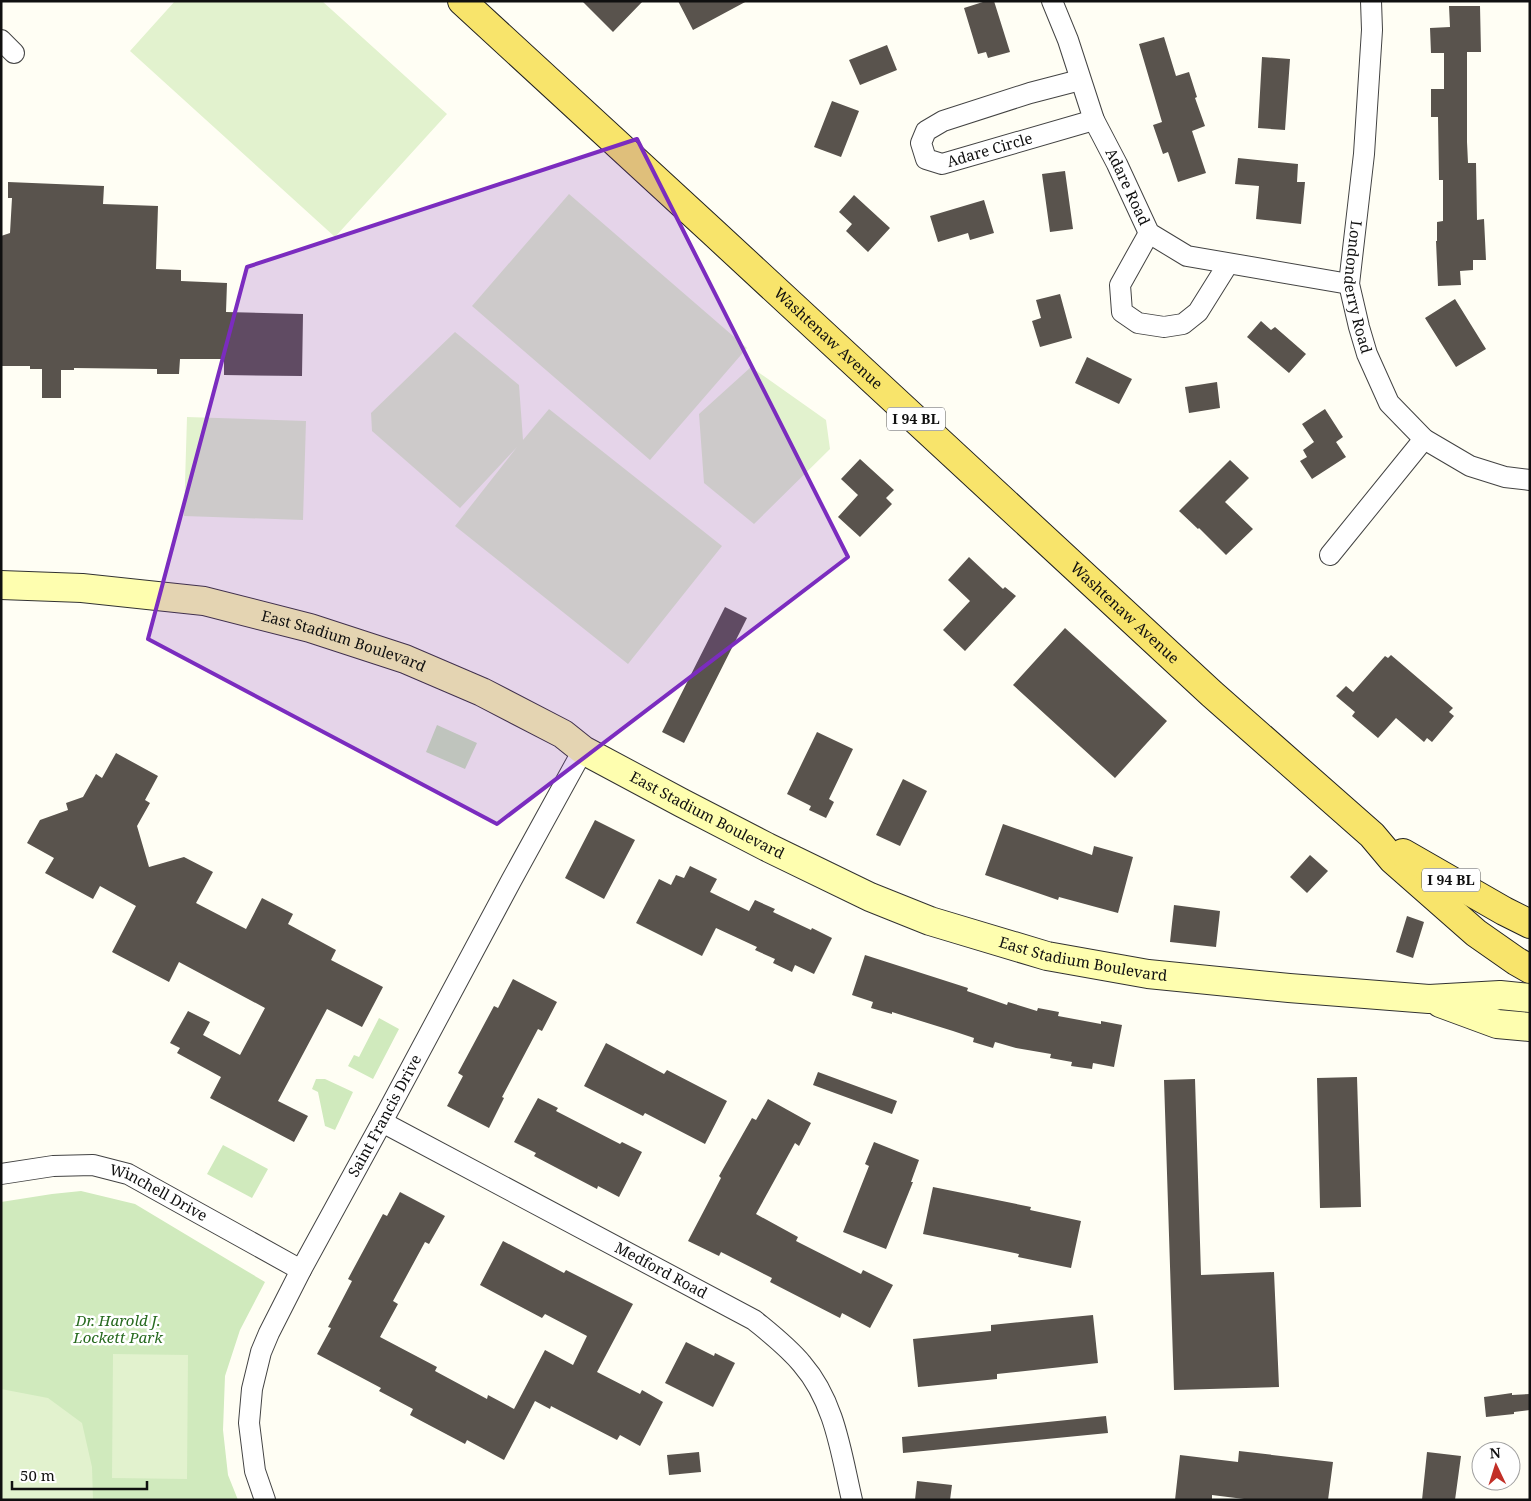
<svg xmlns="http://www.w3.org/2000/svg" width="1531" height="1501" viewBox="0 0 1531 1501" font-family="'Noto Serif',serif">
  <style>
    .green { fill: #d0eabd }
    .pitch { fill: #e2f2ce }
    .building { fill: #59534d }
    .lines { fill: none; stroke-linecap: round; stroke-linejoin: round }
    .street-casing { stroke: #434343; stroke-width: 22 }
    .secondary-casing { stroke: #323232; stroke-width: 30 }
    .primary-casing { stroke: #212121; stroke-width: 30 }
    .street { stroke: #fff; stroke-width: 20 }
    .secondary { stroke: #fefeaf; stroke-width: 28 }
    .primary { stroke: #f8e46b; stroke-width: 28 }
    .marked { fill: #7b2cbf; fill-opacity: 0.2; stroke: #7b2cbf; stroke-width: 4; stroke-linejoin: round }
    .labels { text-anchor: middle; stroke-width: 5; stroke-linejoin: round; paint-order: stroke }
    .shield { fill: #fff; stroke: #585858; stroke-width: 1 }
    .shield-label { font-size: 14px; font-weight: bold; fill: #101010 }
    .street-label { font-size: 15px; fill: #101010; stroke: #fff }
    .park-label { font-size: 15px; font-style: italic; fill: #276a1f; stroke: #fff }
  </style>
  <rect width="100%" height="100%" fill="#fffef4"/>
  <path class="green" d="M 437,725 L 477,743 L 465,769 L 426,752 Z
    M 379,1018 L 399,1029 L 373,1079 L 348,1066 L 354,1055 L 359,1057 Z
    M 316,1079 L 325,1079 L 353,1092 L 335,1130 L 325,1126 L 318,1092 L 312,1089 Z
    M 223,1145 L 268,1169 L 252,1198 L 207,1174 Z
    M 81,1191 L 135,1204 L 265,1282 L 240,1330 L 225,1376 L 223,1430 L 228,1475 L 238,1500 L 1,1500 L 1,1202 L 52,1194 Z"/>
  <path class="pitch" d="M 175,1 L 322,1 L 447,114 L 335,237 L 130,51 Z
    M 569,194 L 747,348 L 650,460 L 472,306 Z
    M 455,332 L 519,385 L 523,440 L 549,409 L 722,546 L 628,664 L 455,526 L 517,447 L 460,508 L 372,431 L 371,413 Z
    M 751,367 L 826,420 L 830,449 L 754,524 L 704,483 L 699,414 Z
    M 187,417 L 306,421 L 303,520 L 184,516 Z
    M 113,1354 L 188,1355 L 187,1479 L 112,1478 Z
    M 1,1389 L 48,1398 L 82,1423 L 92,1467 L 93,1500 L 1,1500 Z"/>
  <path class="building" d="M 582,1 L 643,1 L 613,32 Z
    M 678,1 L 747,1 L 693,30 Z
    M 986,1 L 994,1 L 1010,52 L 988,58 L 986,52 L 978,54 L 964,8 Z
    M 1449,6 L 1480,6 L 1481,52 L 1467,52 L 1467,142 L 1468,163 L 1476,163 L 1477,220 L 1484,219 L 1486,260 L 1473,260 L 1473,270 L 1460,271 L 1461,285 L 1438,286 L 1436,241 L 1437,241 L 1437,222 L 1443,221 L 1443,180 L 1439,180 L 1438,117 L 1431,117 L 1431,89 L 1444,89 L 1444,53 L 1431,53 L 1430,28 L 1450,27 Z
    M 1164,37 L 1176,76 L 1189,72 L 1197,97 L 1195,98 L 1205,126 L 1192,131 L 1206,173 L 1178,182 L 1168,152 L 1163,154 L 1153,125 L 1162,122 L 1139,44 Z
    M 887,45 L 897,70 L 860,85 L 849,60 Z
    M 1262,57 L 1290,59 L 1285,130 L 1258,128 Z
    M 832,101 L 859,111 L 841,157 L 814,147 Z
    M 1238,158 L 1298,164 L 1297,182 L 1305,182 L 1301,224 L 1256,219 L 1259,186 L 1235,184 Z
    M 1065,171 L 1073,229 L 1050,232 L 1042,174 Z
    M 8,182 L 104,186 L 103,204 L 158,206 L 156,269 L 181,270 L 181,281 L 227,283 L 226,312 L 303,314 L 302,376 L 224,375 L 224,359 L 180,359 L 179,374 L 157,374 L 157,369 L 74,368 L 74,370 L 61,370 L 61,398 L 42,398 L 42,369 L 30,369 L 30,366 L 1,366 L 1,236 L 10,233 L 12,198 L 8,198 Z
    M 854,195 L 890,228 L 868,252 L 846,231 L 852,224 L 839,212 Z
    M 984,200 L 994,233 L 970,240 L 968,233 L 938,242 L 930,216 Z
    M 1060,294 L 1072,338 L 1040,347 L 1032,321 L 1041,318 L 1036,300 Z
    M 1455,299 L 1486,349 L 1456,367 L 1425,318 Z
    M 1261,321 L 1271,330 L 1275,327 L 1306,354 L 1289,373 L 1247,337 Z
    M 1087,357 L 1132,379 L 1119,404 L 1075,383 Z
    M 1217,382 L 1220,408 L 1189,413 L 1185,387 Z
    M 1325,409 L 1343,437 L 1336,442 L 1346,457 L 1312,479 L 1300,461 L 1307,457 L 1303,450 L 1314,442 L 1302,424 Z
    M 860,459 L 894,490 L 886,498 L 892,504 L 860,537 L 838,517 L 858,495 L 841,479 Z
    M 1230,460 L 1249,478 L 1225,502 L 1253,529 L 1226,555 L 1199,528 L 1198,529 L 1179,511 Z
    M 969,557 L 1003,589 L 1005,587 L 1016,596 L 965,651 L 943,630 L 970,601 L 948,580 Z
    M 725,607 L 747,618 L 684,743 L 662,732 Z
    M 1065,628 L 1167,721 L 1115,778 L 1013,685 Z
    M 1391,655 L 1453,708 L 1449,712 L 1454,716 L 1432,742 L 1427,738 L 1424,742 L 1396,718 L 1378,738 L 1352,716 L 1355,712 L 1336,696 L 1346,686 L 1353,692 L 1385,656 L 1388,658 Z
    M 817,732 L 853,749 L 829,799 L 834,802 L 826,818 L 809,810 L 811,806 L 787,794 Z
    M 116,753 L 158,776 L 145,800 L 150,803 L 137,826 L 149,867 L 184,857 L 213,872 L 196,903 L 246,929 L 262,898 L 293,914 L 288,924 L 336,950 L 331,960 L 383,987 L 362,1027 L 327,1009 L 278,1101 L 308,1116 L 294,1142 L 210,1098 L 221,1077 L 177,1053 L 180,1048 L 170,1043 L 188,1011 L 210,1022 L 203,1035 L 240,1055 L 265,1008 L 179,962 L 169,982 L 112,952 L 136,906 L 100,886 L 93,899 L 45,873 L 54,858 L 27,843 L 40,820 L 68,810 L 66,803 L 83,797 L 96,774 L 102,778 Z
    M 903,779 L 927,791 L 900,846 L 876,835 Z
    M 595,820 L 635,840 L 604,899 L 565,878 Z
    M 1003,824 L 1092,855 L 1094,846 L 1133,857 L 1118,913 L 1059,897 L 1058,900 L 985,875 Z
    M 1310,855 L 1328,871 L 1307,893 L 1290,877 Z
    M 690,866 L 717,879 L 710,892 L 749,911 L 755,900 L 775,909 L 773,912 L 811,930 L 812,928 L 832,938 L 814,974 L 795,965 L 792,972 L 773,963 L 775,959 L 755,950 L 757,947 L 716,928 L 702,956 L 636,923 L 659,879 L 671,885 L 676,875 L 684,878 Z
    M 1174,905 L 1220,911 L 1216,947 L 1170,942 Z
    M 1407,916 L 1424,922 L 1413,958 L 1396,952 Z
    M 865,955 L 968,988 L 967,991 L 1007,1005 L 1008,1002 L 1037,1011 L 1038,1008 L 1059,1012 L 1058,1016 L 1101,1024 L 1101,1021 L 1122,1025 L 1114,1067 L 1093,1063 L 1092,1069 L 1071,1066 L 1072,1062 L 1050,1058 L 1051,1054 L 1016,1048 L 995,1042 L 993,1048 L 973,1042 L 974,1038 L 953,1031 L 892,1012 L 892,1014 L 871,1008 L 873,1002 L 852,995 Z
    M 513,979 L 557,1002 L 542,1031 L 538,1029 L 502,1097 L 504,1098 L 489,1128 L 447,1106 L 463,1076 L 458,1073 L 494,1006 L 498,1008 Z
    M 606,1043 L 664,1074 L 667,1070 L 727,1101 L 705,1144 L 645,1113 L 643,1116 L 584,1086 Z
    M 818,1072 L 897,1101 L 892,1114 L 813,1085 Z
    M 1357,1077 L 1361,1207 L 1320,1208 L 1317,1078 Z
    M 1195,1079 L 1201,1275 L 1274,1272 L 1279,1387 L 1174,1390 L 1164,1080 Z
    M 538,1098 L 558,1108 L 556,1111 L 620,1144 L 622,1142 L 642,1152 L 619,1197 L 598,1186 L 597,1189 L 534,1156 L 536,1153 L 514,1142 Z
    M 768,1099 L 811,1123 L 799,1146 L 795,1143 L 756,1214 L 798,1237 L 796,1241 L 861,1274 L 863,1270 L 893,1285 L 870,1328 L 842,1313 L 840,1318 L 770,1282 L 772,1278 L 721,1252 L 719,1256 L 688,1241 L 721,1178 L 719,1176 L 752,1118 L 756,1120 Z
    M 874,1142 L 919,1160 L 911,1182 L 913,1182 L 886,1249 L 843,1232 L 869,1166 L 865,1164 Z
    M 933,1187 L 1031,1207 L 1030,1210 L 1081,1221 L 1071,1268 L 1018,1257 L 1019,1254 L 923,1234 Z
    M 400,1192 L 445,1216 L 429,1244 L 425,1242 L 393,1301 L 398,1304 L 380,1337 L 437,1367 L 435,1371 L 487,1399 L 488,1395 L 514,1409 L 545,1350 L 573,1365 L 587,1336 L 545,1314 L 542,1318 L 480,1285 L 503,1241 L 564,1273 L 566,1270 L 633,1304 L 597,1372 L 640,1394 L 642,1390 L 663,1402 L 640,1446 L 620,1435 L 617,1440 L 551,1406 L 550,1409 L 535,1401 L 504,1460 L 467,1440 L 465,1444 L 410,1415 L 413,1409 L 379,1391 L 381,1388 L 317,1354 L 331,1328 L 328,1327 L 352,1281 L 348,1279 L 383,1214 L 387,1216 Z
    M 1093,1315 L 1098,1363 L 997,1374 L 997,1379 L 918,1387 L 913,1339 L 991,1331 L 991,1325 Z
    M 686,1342 L 714,1356 L 715,1353 L 735,1363 L 713,1407 L 665,1383 Z
    M 1512,1393 L 1512,1395 L 1530,1394 L 1530,1410 L 1514,1412 L 1514,1414 L 1486,1417 L 1484,1397 Z
    M 1106,1416 L 1108,1433 L 903,1453 L 902,1437 Z
    M 1239,1451 L 1333,1462 L 1328,1500 L 1252,1500 L 1212,1495 L 1212,1500 L 1175,1500 L 1180,1455 L 1238,1462 Z
    M 699,1452 L 701,1472 L 669,1475 L 667,1455 Z
    M 1427,1452 L 1461,1456 L 1455,1500 L 1422,1500 Z
    M 917,1481 L 952,1485 L 950,1500 L 915,1500 Z"/>
  <g class="lines">
    <g class="street-casing">
      <g id="street">
        <path id="s1" d="M 1052,1 L 1068,40 L 1094,120 L 1117,164 L 1149,233 L 1187,256 L 1349,284"/>
        <path id="s2" d="M 1371,1 L 1372,30 L 1364,154 L 1349,284 L 1359,327 L 1367,354 L 1389,403 L 1424,439 L 1470,466 L 1505,477 L 1530,480"/>
        <path d="M 1,40 L 14,53"/>
        <path id="s3" d="M 1080,80 L 1030,93 L 943,121 L 926,131 L 921,143 L 926,159 L 942,164 L 1094,120"/>
        <path d="M 1149,233 L 1120,285 L 1122,312 L 1138,323 L 1164,327 L 1183,324 L 1198,312 L 1228,264"/>
        <path d="M 1330,555 L 1424,439"/>
        <path id="s4" d="M 382,1122 L 754,1320 C 771,1334 788,1347 802,1364 C 835,1402 841,1453 852,1500"/>
        <path id="s5" d="M 1,1174 L 53,1166 L 93,1165 L 128,1174 L 301,1270"/>
        <path id="s6" d="M 265,1500 L 255,1471 L 249,1423 L 252,1389 L 261,1352 L 269,1333 L 301,1270 L 382,1122 L 511,881 L 583,750"/>
      </g>
    </g>
    <g class="secondary-casing">
      <g id="secondary">
        <path id="s7" d="M 1,585 L 82,588 L 204,601 L 310,628 L 405,659 L 482,692 L 563,734 L 583,750 L 682,803 L 767,847 L 870,897 L 930,921 L 1047,956 L 1148,974 L 1289,988 L 1429,999 L 1500,995 L 1530,998"/>
        <path d="M 1440,1003 L 1497,1024 L 1530,1027"/>
      </g>
    </g>
    <g class="primary-casing">
      <g id="primary">
        <path id="s8" d="M 462,1 L 713,232 L 1212,694 L 1372,835 L 1393,860 L 1476,933 L 1516,961 L 1530,969"/>
        <path d="M 1403,853 L 1504,911 L 1530,924"/>
      </g>
    </g>
    <use href="#street" class="street"/>
    <use href="#secondary" class="secondary"/>
    <use href="#primary" class="primary"/>
  </g>
  <path class="marked" d="M 637,139 L 848,557 L 497,824 L 148,639 L 247,267 Z"/>
  <g class="labels">
    <g class="shield">
      <rect x="887" y="407.5" width="58" height="23" rx="4"/>
      <rect x="1422" y="868.5" width="58" height="23" rx="4"/>
    </g>
    <g class="shield-label">
      <text x="916" y="424">I 94 BL</text>
      <text x="1451" y="885">I 94 BL</text>
    </g>
    <g class="street-label">
      <text dy="5" stroke="none"><textPath href="#s3" startOffset="259">Adare Circle</textPath></text>
      <text dy="5" stroke="none"><textPath href="#s1" startOffset="201">Adare Road</textPath></text>
      <text dy="5" stroke="none"><textPath href="#s2" startOffset="288">Londonderry Road</textPath></text>
      <text dy="5" stroke="none"><textPath href="#s8" startOffset="498">Washtenaw Avenue</textPath></text>
      <text dy="5" stroke="none"><textPath href="#s8" startOffset="902">Washtenaw Avenue</textPath></text>
      <text dy="5" stroke="none"><textPath href="#s7" startOffset="349">East Stadium Boulevard</textPath></text>
      <text dy="5" stroke="none"><textPath href="#s7" startOffset="754">East Stadium Boulevard</textPath></text>
      <text dy="5" stroke="none"><textPath href="#s7" startOffset="1159">East Stadium Boulevard</textPath></text>
      <text dy="5" stroke="none"><textPath href="#s6" startOffset="418">Saint Francis Drive</textPath></text>
      <text dy="5" stroke="none"><textPath href="#s5" startOffset="164">Winchell Drive</textPath></text>
      <text dy="5" stroke="none"><textPath href="#s4" startOffset="316">Medford Road</textPath></text>
    </g>
    <g class="park-label">
      <text x="118" y="1326">Dr. Harold J.<tspan x="118" dy="17">Lockett Park</tspan></text>
    </g>
  </g>
  <rect width="1531" height="1501" fill="none" stroke="#101010" stroke-width="5"/>
  <g transform="translate(1496 1466) rotate(356)"><circle r="24" fill="#ffffff" stroke="#9f9f9f"/>
  <path d="M0-4L9 19L0 12L-9 19Z" fill="#c22f27"/>
  <text y="-8" font-size="14" font-weight="bold" text-anchor="middle" fill="#101010">N</text>
  </g>
  <path d="M12 1481v8h135v-8" fill="none" stroke="#101010" stroke-width="2.5"/>
  <text x="20" y="1481" font-size="15" fill="#101010" stroke="#ffffff" stroke-width="4" paint-order="stroke">50 m</text>
</svg>
